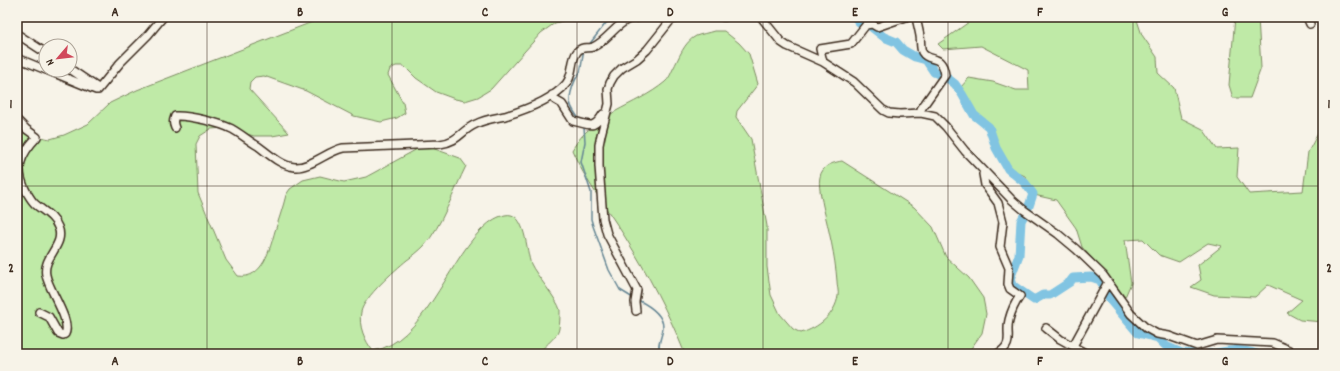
<svg xmlns="http://www.w3.org/2000/svg" width="1340" height="371" viewBox="0 0 1340 371" font-family="Dekko,sans-serif">
  <style>
    .green { fill: #bfeaa7; stroke: #7d8a62 }
    .lines { fill: none; stroke-linecap: round; stroke-linejoin: round }
    .stream { stroke: #658694; stroke-width: 1.5 }
    .river { stroke: #81c4e2; stroke-width: 9 }
    .minor-casing { stroke: #3b2a1e; stroke-width: 10 }
    .minor { stroke: #f7f3e8; stroke-width: 7 }
    .grid { fill: none; stroke: #3b2a1e; stroke-width: 1; stroke-opacity: 0.55 }
    .neatline { fill: none; stroke: #3b2a1e; stroke-width: 1.5 }
    .grid-label { font-size: 13px; text-anchor: middle; font-weight: bold; fill: #3b2a1e }
  </style>
  <rect width="100%" height="100%" fill="#f7f3e8"/>
  <filter id="ink" filterUnits="userSpaceOnUse"><feTurbulence type="fractalNoise" baseFrequency=".025" numOctaves="2"/><feDisplacementMap in="SourceGraphic" scale="8" xChannelSelector="R" yChannelSelector="G"/><feConvolveMatrix kernelMatrix="1 2 1 2 8 2 1 2 1" color-interpolation-filters="sRGB"/></filter>
  <g filter="url(#ink)">
    <path class="green" d="M 325,17 L 577,17 L 555,23 L 541,33 L 491,89 L 478,97 L 465,101 L 455,99 L 436,92 L 416,78 L 404,66 L 396,66 L 390,69 L 388,75 L 403,103 L 405,113 L 397,118 L 381,122 L 354,116 L 306,91 L 264,76 L 255,77 L 250,82 L 249,89 L 289,133 L 272,136 L 254,136 L 225,128 L 211,129 L 200,136 L 196,144 L 198,193 L 226,260 L 238,276 C 263,280 270,248 275,231 C 279,219 283,207 286,195 L 290,189 L 303,180 L 320,176 L 344,182 L 366,177 L 419,148 L 429,147 L 460,158 L 466,166 C 454,190 442,226 424,246 C 419,251 413,256 407,260 C 395,270 364,297 361,312 C 358,326 365,341 373,351 C 423,342 447,264 480,231 C 487,224 495,217 505,215 C 526,210 526,252 531,264 C 536,275 558,300 560,310 C 560,314 560,328 558,332 C 556,337 542,349 537,354 L 17,354 L 17,132 L 50,139 L 64,135 L 88,124 L 110,103 L 137,90 Z
      M 970,17 L 1139,17 L 1137,20 L 1142,35 L 1157,57 L 1158,73 L 1174,88 L 1181,118 L 1203,129 L 1217,149 L 1239,148 L 1237,177 L 1249,194 L 1303,191 L 1308,152 L 1323,124 L 1323,322 L 1300,320 L 1287,313 L 1302,300 L 1268,285 L 1255,297 L 1214,295 L 1191,287 L 1201,280 L 1198,265 L 1222,246 L 1208,243 L 1179,262 L 1159,255 L 1143,239 L 1125,240 L 1131,283 L 1125,297 L 1082,247 L 1076,228 L 1056,200 L 1034,195 L 1025,176 L 1010,169 L 1001,155 L 992,128 L 970,110 L 960,88 L 969,78 L 993,82 L 1016,90 L 1029,90 L 1028,70 L 981,46 L 943,49 L 938,44 L 969,22 Z
      M 1235,17 L 1258,17 L 1261,68 L 1250,98 L 1233,98 L 1229,85 Z
      M 714,31 L 724,31 L 739,43 L 749,54 L 758,84 L 737,111 L 736,117 L 751,139 L 767,226 L 767,267 L 771,295 L 780,314 L 793,329 L 801,333 C 818,328 835,315 838,296 C 839,292 837,286 837,281 C 835,255 829,231 823,206 C 821,195 816,179 823,170 C 827,164 836,162 842,161 L 914,207 L 933,227 L 946,257 L 969,278 L 983,298 L 986,314 L 982,333 L 967,354 L 685,354 C 669,314 648,274 625,237 C 607,208 585,181 572,150 C 593,113 635,107 665,82 C 669,79 671,73 673,69 C 679,58 684,42 696,36 C 701,34 708,33 714,31 Z"/>
    <g class="lines">
      <path class="stream" d="M 588,46 L 606,23 L 616,17
        M 580,120 C 569,106 567,101 574,83 C 575,79 578,76 580,72 C 582,65 582,57 584,50
        M 584,127 L 585,142 L 581,162 L 591,192 L 591,219 L 593,226 L 609,270 L 620,290 L 633,298
        M 638,300 C 648,305 663,314 663,327 C 663,336 656,344 660,354"/>
      <path class="river" d="M 855,17 L 859,22 L 870,26 L 884,37 L 896,42 L 903,50 L 915,57 L 926,60 L 934,72 L 946,77 L 955,84 L 962,94 L 974,115 L 989,127 L 996,148 L 1008,169 L 1025,183 L 1033,194 L 1029,206 L 1021,221 L 1019,255 L 1010,279 L 1012,285 L 1034,300 L 1043,295 L 1050,295 L 1070,282 L 1073,278 L 1091,277 L 1100,280 L 1111,301 L 1138,333 L 1158,338 L 1166,346 L 1182,353 L 1192,354
        M 1209,354 C 1229,351 1237,348 1257,354"/>
      <g class="minor-casing">
        <path id="minor" d="M 659,17 L 671,20 L 681,17
          M 723,17 L 725,17
          M 761,17 L 781,42 L 787,46 L 823,62 L 854,82 L 883,110 L 889,113 L 900,114 L 921,113 L 935,116 L 946,127 L 965,151 L 1011,199 L 1024,210 L 1058,234 L 1076,249 L 1103,275 L 1131,314 L 1146,328 L 1157,334 L 1169,336 L 1197,346 L 1217,340 L 1273,343 L 1289,350 L 1293,354
          M 916,17 C 917,23 919,30 920,36 C 921,41 920,47 922,52 C 929,64 942,52 945,75 L 921,109 L 921,113
          M 1307,17 L 1310,24
          M 17,34 L 46,53
          M 17,58 L 46,70
          M 823,62 L 820,49 L 851,44 L 866,25 L 872,24 L 877,27 L 906,17
          M 70,69 L 98,88
          M 47,70 L 96,90 L 98,90 L 120,63 L 148,35 L 163,17
          M 552,95 L 555,100 L 562,104 L 573,121 C 589,124 593,131 603,114 L 606,115
          M 17,120 L 26,129 L 37,137 C 21,154 14,168 26,191 C 29,196 31,200 35,204 C 43,211 54,216 58,227 C 66,245 42,257 46,275 C 48,289 72,321 65,334 L 63,335 L 58,333 L 49,317 L 39,312
          M 175,128 C 173,123 173,121 175,116 C 189,115 220,123 232,129 C 241,134 249,141 258,146 C 269,154 281,166 295,167 C 310,168 328,151 343,148 L 440,144 C 460,141 460,131 476,124 C 485,119 496,118 505,116 C 525,110 553,99 566,84 C 574,75 570,61 577,52 C 581,46 587,49 593,47 C 607,41 615,25 629,19 C 633,18 637,18 641,17
          M 985,172 L 983,174 L 985,185 L 998,203 L 1003,222 L 1000,247 L 1009,268 L 1008,284 L 1010,289 L 1020,296 C 1015,303 1011,312 1009,320 C 1005,335 1015,344 997,354
          M 636,311 L 635,302 L 637,290 L 607,234 L 603,219 L 599,166 L 599,145 L 601,135 L 609,104 L 608,89 L 610,83 L 614,76 L 622,68 L 637,59 L 647,50 L 671,20
          M 1046,328 L 1060,339 L 1087,354
          M 1073,346 L 1108,282"/>
      </g>
      <use href="#minor" class="minor"/>
    </g>
  </g>
  <path class="grid" d="M 207,17 L 207,354M 392,17 L 392,354M 577,17 L 577,354M 763,17 L 763,354M 948,17 L 948,354M 1133,17 L 1133,354M 17,186 L 1323,186"/>
  <rect width="1340" height="371" fill="none" stroke="#f7f3e8" stroke-width="44"/>
  <g transform="translate(58 58) rotate(242)"><circle r="19" fill="#f7f3e8" stroke="#aca397"/>
  <path d="M0-3L7 15L0 10L-7 15Z" fill="#d1495b"/>
  <text y="-6" font-size="11" font-weight="bold" text-anchor="middle" fill="#3b2a1e">N</text>
  </g>
  <rect x="22" y="22" width="1296" height="327" class="neatline"/>
  <g class="grid-label">
    <text x="115" y="16">A</text>
    <text x="300" y="16">B</text>
    <text x="485" y="16">C</text>
    <text x="670" y="16">D</text>
    <text x="855" y="16">E</text>
    <text x="1040" y="16">F</text>
    <text x="1225" y="16">G</text>
    <text x="11" y="108">1</text>
    <text x="1329" y="108">1</text>
    <text x="11" y="272">2</text>
    <text x="1329" y="272">2</text>
    <text x="115" y="365">A</text>
    <text x="300" y="365">B</text>
    <text x="485" y="365">C</text>
    <text x="670" y="365">D</text>
    <text x="855" y="365">E</text>
    <text x="1040" y="365">F</text>
    <text x="1225" y="365">G</text>
  </g>
</svg>
